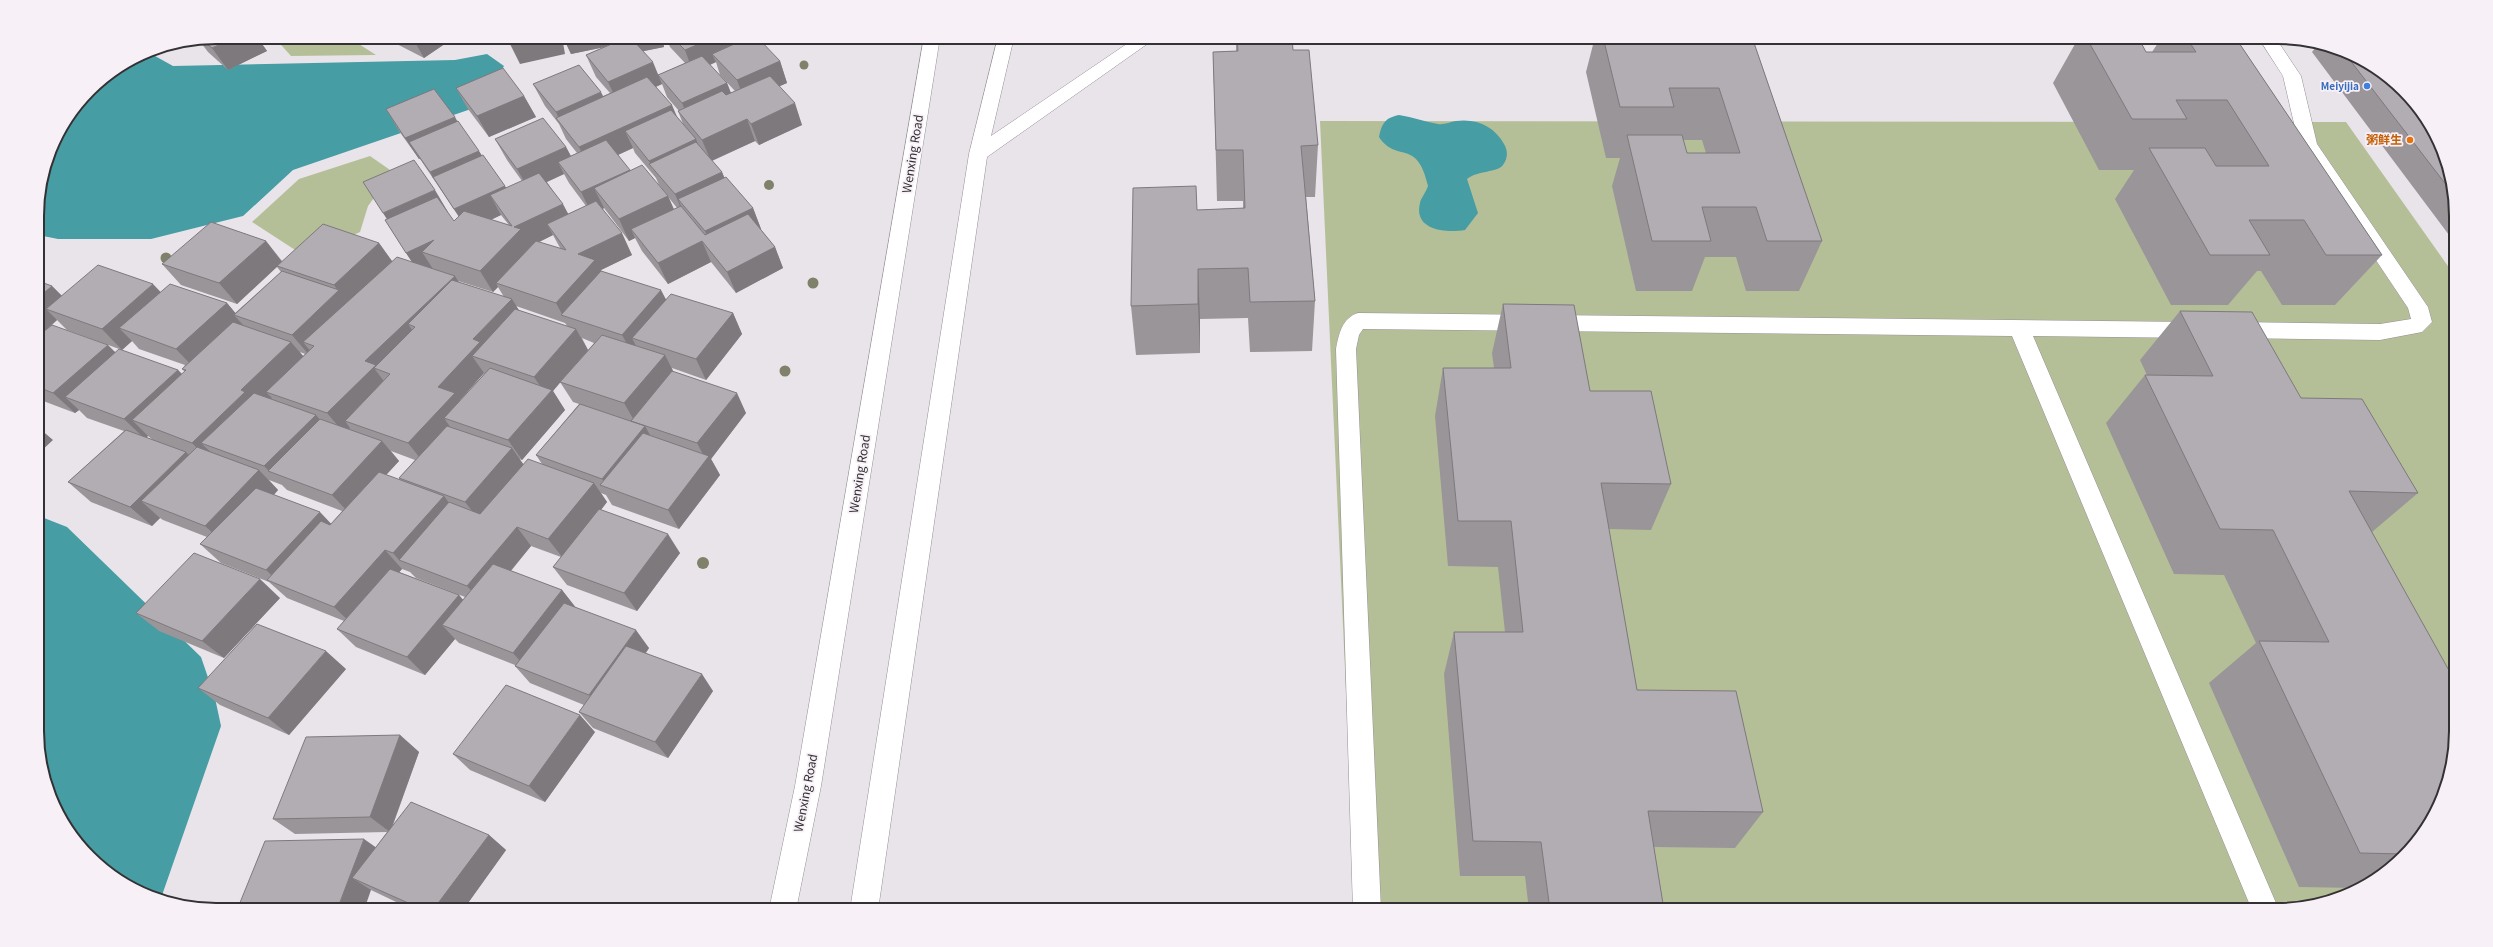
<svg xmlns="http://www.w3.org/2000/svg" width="2493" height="947" viewBox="0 0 2493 947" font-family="Georgia,'Noto Sans SC',serif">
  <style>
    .green { fill: #b5bf97 }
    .water { fill: #469da3 }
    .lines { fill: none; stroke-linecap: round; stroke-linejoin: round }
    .service-casing { stroke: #969096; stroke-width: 1 }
    .tertiary-casing { stroke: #969096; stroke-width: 1 }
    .service { fill: #fff; fill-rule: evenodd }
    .tertiary { fill: #fff; fill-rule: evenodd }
    .tree { fill: #7f816a }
    .wall { fill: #999599; fill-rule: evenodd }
    .shaded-wall { fill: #7d797d }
    .building { fill: #b2adb2; stroke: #7d797d }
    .shop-dot { fill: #3f7fe0; stroke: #f7f1f7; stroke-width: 1.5 }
    .food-dot { fill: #e8710a; stroke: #f7f1f7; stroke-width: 1.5 }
    .labels { text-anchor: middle; stroke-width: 3.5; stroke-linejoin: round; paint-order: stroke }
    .far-shop-label { font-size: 10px; font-weight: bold; fill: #366cbe; stroke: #f7f1f7; text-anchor: end }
    .food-label { font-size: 12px; font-weight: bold; fill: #c56008; stroke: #f7f1f7; text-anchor: end }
    .street-label { font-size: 12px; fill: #333133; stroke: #f7f1f7 }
    .rim { fill: none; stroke: #333133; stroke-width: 2 }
  </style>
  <rect width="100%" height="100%" fill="#e9e4ea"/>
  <path class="green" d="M 274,37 L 348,37 L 376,55 L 291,56 Z
    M 1320,121 L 2346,122 L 2455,276 L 2456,731 L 2426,831 L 2386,873 L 2335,900 L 2289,910 L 1356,910 Z
    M 370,156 L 393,172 L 368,206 L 360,232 L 306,257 L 252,222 L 299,179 Z"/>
  <path class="water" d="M 146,51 L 173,66 L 455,60 L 487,54 L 504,66 L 488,94 L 471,109 L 293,170 L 243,216 L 151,239 L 58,239 L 38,235 L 37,204 L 56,137 L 98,82 Z
    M 1399,115 C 1413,117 1425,122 1438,124 C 1444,125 1450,122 1456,121 C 1477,118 1495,127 1504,144 C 1508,150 1508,159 1503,165 C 1497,173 1478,170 1467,179 L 1478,213 L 1465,230 C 1447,233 1413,231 1420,203 C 1421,198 1426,192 1428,186 C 1417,137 1397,164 1379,137 C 1382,123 1385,118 1399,115 Z
    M 39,516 L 67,527 L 201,657 L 215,698 L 221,726 L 160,901 L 117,880 L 82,849 L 55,810 L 40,766 Z"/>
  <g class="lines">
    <g class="service-casing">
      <path id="service" d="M 2258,37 L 2275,37 L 2301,76 L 2317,144 L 2428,307 L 2432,322 L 2422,332 L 2380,340 L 2233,338 L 2226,335 L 2223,330 L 2226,325 L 2233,322 L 2380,324 L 2411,319 L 2408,308 L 2299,145 L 2283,76 Z
        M 1358,313 L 2194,322 L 2201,325 L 2204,330 L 2201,335 L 2194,338 L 2033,336 L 2279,910 L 2252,910 L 2012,336 L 1363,329 L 1359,335 L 1356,349 L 1381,910 L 1353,910 L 1336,349 C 1339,334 1342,318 1358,313 Z"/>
    </g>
    <g class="tertiary-casing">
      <path id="tertiary" d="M 924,37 L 940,37 L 821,786 L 796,910 L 769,910 L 795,786 Z
        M 998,37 L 1014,37 L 991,136 L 1137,37 L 1157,37 L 987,157 L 878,910 L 850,910 L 969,154 Z"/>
    </g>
    <use href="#service" class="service"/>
    <use href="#tertiary" class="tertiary"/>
  </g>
  <g class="tree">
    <circle cx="804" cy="65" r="4.5"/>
    <circle cx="769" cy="185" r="5"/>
    <circle cx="166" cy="258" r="5.5"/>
    <circle cx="813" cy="283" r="5.5"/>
    <circle cx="785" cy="371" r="5.5"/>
    <circle cx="703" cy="563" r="6"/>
  </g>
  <path class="wall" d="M 216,37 L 257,37 L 267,51 L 228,70 L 208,52 L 199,40 Z
    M 386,37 L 455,37 L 424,58 L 387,39 Z
    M 563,37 L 662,37 L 664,47 L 643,51 L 658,75 L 685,63 L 670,47 L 666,37 L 729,37 L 732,45 L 780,61 L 787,83 L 779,86 L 802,125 L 759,145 L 755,141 L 712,161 L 722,172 L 724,177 L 753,208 L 761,229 L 761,230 L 775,247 L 783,268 L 736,293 L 711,262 L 668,284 L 642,251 L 635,238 L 629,241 L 604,208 L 603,209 L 632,255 L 601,270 L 601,271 L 666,299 L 733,313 L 742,334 L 706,380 L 672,368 L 673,372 L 746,413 L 711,459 L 720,475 L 679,529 L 612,505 L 606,495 L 601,493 L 607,502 L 601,510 L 680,553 L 637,611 L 567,585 L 553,567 L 561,557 L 531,546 L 511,571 L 562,590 L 575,607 L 649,648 L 646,653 L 713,691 L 668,758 L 593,728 L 579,712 L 584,705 L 530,683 L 515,666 L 515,665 L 459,643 L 455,639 L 425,675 L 356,647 L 337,629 L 344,621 L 287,598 L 269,582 L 221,563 L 200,544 L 207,537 L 163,520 L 160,518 L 152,526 L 91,502 L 68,482 L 124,431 L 87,418 L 79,410 L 75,413 L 38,399 L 38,281 L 52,286 L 62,296 L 161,292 L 227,303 L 235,313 L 281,272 L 277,267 L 237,304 L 181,285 L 162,264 L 266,241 L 282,261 L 379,243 L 392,261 L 412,262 L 385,220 L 448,212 L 447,212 L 454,221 L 459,217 L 420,159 L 419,159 L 399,131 L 386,109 L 457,122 L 506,188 L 522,181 L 507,160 L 495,139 L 566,147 L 571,156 L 577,153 L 566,139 L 559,124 L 545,106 L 533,84 L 603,96 L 610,93 L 596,77 L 586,55 L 604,47 L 571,54 ZM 716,62 L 720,75 L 735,91 L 731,93 L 727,83 L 710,65 ZM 662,84 L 667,97 L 679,111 L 678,111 L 683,124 L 676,116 L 656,87 ZM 633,148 L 635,153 L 656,178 L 659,185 L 677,208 L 674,209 L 668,196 L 630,171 L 618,155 ZM 564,174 L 569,183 L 586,206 L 568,214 L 547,182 ZM 501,215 L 509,225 L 491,220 ZM 553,235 L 559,246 L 561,249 L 539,242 ZM 458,281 L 493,292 L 498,287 L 504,297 L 459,282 ZM 516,306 L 565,323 L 568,327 L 519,311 ZM 57,320 L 67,330 L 122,350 L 132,341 L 139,349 L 185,365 L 182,369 L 185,372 L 182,374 L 178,370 L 115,352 L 52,325 ZM 582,338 L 594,343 L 588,350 ZM 300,352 L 305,354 L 303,356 ZM 484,373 L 484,374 L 460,400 ZM 560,382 L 573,402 L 579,404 L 536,455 L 542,464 L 523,464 L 519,459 L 522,460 L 565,410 L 553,391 ZM 148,436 L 153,440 L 146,437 ZM 391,451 L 415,460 L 399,478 L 401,481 L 386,475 L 399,461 ZM 269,480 L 282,485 L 287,490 L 342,511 L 331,524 L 274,495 L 278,490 ZM 402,569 L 410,572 L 416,578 L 465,597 L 463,600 L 459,595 L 399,572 Z
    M 1236,37 L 1292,37 L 1293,50 L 1318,145 L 1315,197 L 1306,197 L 1315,301 L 1312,351 L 1250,352 L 1248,318 L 1200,319 L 1200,353 L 1136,355 L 1131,306 L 1197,210 L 1243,208 L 1243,201 L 1217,201 L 1213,52 L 1236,51 Z
    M 1595,37 L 1655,37 L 1656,40 L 1684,40 L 1685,37 L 1752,37 L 1822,241 L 1799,291 L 1746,291 L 1736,257 L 1705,257 L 1692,291 L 1636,291 L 1612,186 L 1620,158 L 1606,158 L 1586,72 ZM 1683,140 L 1702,140 L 1706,153 L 1687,153 Z
    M 2079,37 L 2138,37 L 2146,52 L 2152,52 L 2162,37 L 2235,37 L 2382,255 L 2335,305 L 2282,305 L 2261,271 L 2257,271 L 2228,305 L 2171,305 L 2115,199 L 2134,170 L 2099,170 L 2053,83 Z
    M 2318,44 L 2334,46 L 2376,67 L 2454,192 L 2455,243 L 2312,52 Z
    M 456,88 L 524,96 L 536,117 L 489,137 L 468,109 Z
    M 1503,304 L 1590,391 L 1671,484 L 1651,530 L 1609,529 L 1637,690 L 1763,812 L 1735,848 L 1654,847 L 1664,910 L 1529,910 L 1525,876 L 1460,876 L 1444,674 L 1454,632 L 1505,632 L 1498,567 L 1448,566 L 1435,416 L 1443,368 L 1494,368 L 1492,353 Z
    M 2180,311 L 2301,398 L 2418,493 L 2372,532 L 2426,831 L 2386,873 L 2358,888 L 2299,887 L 2209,683 L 2256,643 L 2224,575 L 2174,574 L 2106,423 L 2145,375 L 2147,375 L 2140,360 Z
    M 280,598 L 224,658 L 159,631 L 136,613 Z
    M 346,669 L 289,735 L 220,705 L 198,688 Z
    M 595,732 L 545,802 L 470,770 L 453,754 Z
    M 400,735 L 419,752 L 393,825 L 489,835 L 506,850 L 463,910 L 413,910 L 371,890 L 237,910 L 376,847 L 387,832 L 295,834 L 273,819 Z"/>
  <path class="shaded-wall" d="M 236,37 L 257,37 L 267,51 L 228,70 L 212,48 Z
    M 412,37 L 455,37 L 424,58 Z
    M 531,37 L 562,37 L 565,54 L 520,64 L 509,42 Z
    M 563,37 L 662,37 L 664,47 L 620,56 L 615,45 L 571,54 Z
    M 715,37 L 729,37 L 735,54 L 712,54 L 716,62 L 693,72 L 685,50 Z
    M 780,61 L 787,83 L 745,102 L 737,80 Z
    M 653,62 L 662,84 L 618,103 L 608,82 Z
    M 727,83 L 735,104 L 691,124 L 682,103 Z
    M 601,92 L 612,114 L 563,128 L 556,112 Z
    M 524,96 L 536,117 L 489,137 L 477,116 Z
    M 795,103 L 802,125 L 759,145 L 751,124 Z
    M 672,105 L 681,126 L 625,131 L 633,148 L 589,168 L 579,147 Z
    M 455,117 L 467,139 L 409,142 L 420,159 L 419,159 L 405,138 Z
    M 747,119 L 755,141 L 711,161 L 702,140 Z
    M 696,139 L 705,161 L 653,168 L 649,161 Z
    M 566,147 L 577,168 L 558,162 L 564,174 L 529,190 L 517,169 Z
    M 479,151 L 492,172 L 433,178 L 430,172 Z
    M 630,170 L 640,191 L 594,188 L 604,208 L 592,214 L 581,192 Z
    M 722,172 L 731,194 L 678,199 L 685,215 L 684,216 L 675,194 Z
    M 505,186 L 518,207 L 490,195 L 501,215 L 468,230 L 454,209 Z
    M 435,190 L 448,212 L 397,235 L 383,213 Z
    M 668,196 L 677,217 L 631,229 L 635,238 L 629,241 L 619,219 Z
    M 563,204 L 574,225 L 547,224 L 553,235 L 531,246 L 533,250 L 496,283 L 498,287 L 493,292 L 480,271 L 514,227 Z
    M 753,208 L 761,229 L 714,252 L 705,231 Z
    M 622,233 L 632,255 L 601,270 L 606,281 L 563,316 L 556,303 L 578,254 Z
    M 434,240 L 422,252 L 433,269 L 420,274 L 406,253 Z
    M 266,241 L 282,262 L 237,304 L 219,283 Z
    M 702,241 L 711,262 L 668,284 L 658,263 Z
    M 379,243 L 394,264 L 303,342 L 312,353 L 309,355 L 292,335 L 338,291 L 334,285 Z
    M 775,247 L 783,268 L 736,293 L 727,272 Z
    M 1198,269 L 1200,319 L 1200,353 L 1198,304 Z
    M 455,276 L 468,297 L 415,327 L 408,324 L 421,343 L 374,368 L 389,388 L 345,421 L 350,428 L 345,434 L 327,413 L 365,361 Z
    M 153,284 L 173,305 L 119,328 L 132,341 L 122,350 L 102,329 Z
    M 52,286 L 73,307 L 46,309 L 57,320 L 38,336 L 38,298 Z
    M 661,290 L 672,311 L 632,338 L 638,350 L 634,356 L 622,335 Z
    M 512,299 L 525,320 L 472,356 L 484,373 L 460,400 L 469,413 L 444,418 L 453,431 L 424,463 L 408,443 L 438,387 L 473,339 Z
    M 227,303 L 238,316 L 234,315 L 243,325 L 195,369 L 176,349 Z
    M 733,313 L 742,334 L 706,380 L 696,359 Z
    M 576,329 L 588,350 L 553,391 L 565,410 L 522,460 L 508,440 L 547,396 L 534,377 Z
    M 291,342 L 309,363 L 266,392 L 272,398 L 261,409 L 201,443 L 217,458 L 212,463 L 192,443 L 241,390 Z
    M 108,345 L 129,366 L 65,397 L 79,410 L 75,413 L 53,393 Z
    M 665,355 L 675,375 L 635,422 L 624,403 Z
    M 178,370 L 197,390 L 132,420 L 148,436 L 145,439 L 124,419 Z
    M 737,393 L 746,413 L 711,459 L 720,475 L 679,529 L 668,510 L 706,460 L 697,443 Z
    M 316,415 L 333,435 L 269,471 L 264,466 Z
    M 645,426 L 656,446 L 608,488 L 602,479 Z
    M 39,428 L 53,440 L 39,453 Z
    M 382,441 L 399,461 L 350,514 L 332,495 Z
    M 512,448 L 526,468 L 480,521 L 465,502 Z
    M 186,452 L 206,472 L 141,501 L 160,518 L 152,526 L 130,507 Z
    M 259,470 L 278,490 L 226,545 L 205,526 Z
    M 594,483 L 607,502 L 563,558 L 548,539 Z
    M 444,496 L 459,516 L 399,560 L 393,553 Z
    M 320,512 L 338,531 L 284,587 L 266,570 Z
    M 517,527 L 531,546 L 483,604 L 467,586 Z
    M 668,534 L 680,553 L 637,611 L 624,593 Z
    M 385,550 L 402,569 L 353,625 L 334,607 Z
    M 260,579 L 280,598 L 224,658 L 202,641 Z
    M 562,590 L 577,609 L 529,671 L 513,653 Z
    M 459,595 L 475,614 L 442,625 L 455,639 L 425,675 L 407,657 Z
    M 636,630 L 649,648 L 603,712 L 589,695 Z
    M 326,651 L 346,669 L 289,735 L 268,718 Z
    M 702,674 L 713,691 L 668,758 L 655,742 Z
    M 580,715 L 595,732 L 545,802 L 529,786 Z
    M 400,735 L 419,752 L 390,832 L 370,817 Z
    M 489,835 L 506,850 L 463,910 L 433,910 Z
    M 364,839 L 384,853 L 352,878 L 371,890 L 364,910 L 337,910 Z"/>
  <path class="building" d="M 216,37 L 236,37 L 212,48 L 202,40 Z
    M 508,37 L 531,37 L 509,42 Z
    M 628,37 L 630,37 L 653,62 L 608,82 L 586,55 Z
    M 672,37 L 715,37 L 685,50 Z
    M 750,37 L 757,37 L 780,61 L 737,80 L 712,54 Z
    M 1237,37 L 1292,37 L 1293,50 L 1309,50 L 1318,145 L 1301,146 L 1315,301 L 1250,302 L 1248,268 L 1198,269 L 1198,304 L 1131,306 L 1133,188 L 1196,186 L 1197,210 L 1245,208 L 1243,150 L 1216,150 L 1213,52 L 1238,51 Z
    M 1603,37 L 1655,37 L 1656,40 L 1704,40 L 1703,37 L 1752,37 L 1822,241 L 1767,241 L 1756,207 L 1702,207 L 1711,241 L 1652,241 L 1627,135 L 1682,135 L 1687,153 L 1740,153 L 1719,88 L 1669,88 L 1674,107 L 1620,107 Z
    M 2086,37 L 2138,37 L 2146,52 L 2196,52 L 2186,37 L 2235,37 L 2382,255 L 2326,255 L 2304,220 L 2249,220 L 2270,255 L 2210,255 L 2149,148 L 2205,148 L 2216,166 L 2269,166 L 2227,100 L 2176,100 L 2187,119 L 2132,119 Z
    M 2343,51 L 2376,67 L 2412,98 L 2442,147 L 2454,192 L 2454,195 Z
    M 702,56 L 727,83 L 682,103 L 658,75 Z
    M 579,65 L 601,92 L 556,112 L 533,84 Z
    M 503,68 L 524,96 L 477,116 L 456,88 Z
    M 770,76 L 795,103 L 751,124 L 747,119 L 702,140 L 678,111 L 722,91 L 726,95 Z
    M 647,77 L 672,105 L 579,147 L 556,118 Z
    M 434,89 L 455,117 L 405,138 L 386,109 Z
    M 671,110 L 696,139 L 649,161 L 625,131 Z
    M 543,118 L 566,147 L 517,169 L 495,139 Z
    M 458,121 L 479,151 L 430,172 L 409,142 Z
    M 606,140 L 630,170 L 581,192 L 558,162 Z
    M 696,142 L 722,172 L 675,194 L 649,164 Z
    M 483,155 L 505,186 L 454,209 L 433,177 Z
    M 414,160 L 435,190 L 383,213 L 363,182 Z
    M 642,165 L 668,196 L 619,219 L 594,188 Z
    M 539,173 L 563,204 L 514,227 L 521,229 L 480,271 L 422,252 L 434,240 L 406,253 L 385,220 L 437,197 L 454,221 L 464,211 L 512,226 L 490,195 Z
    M 726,177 L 753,208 L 705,231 L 678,199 Z
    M 596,201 L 622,233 L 578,254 L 595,260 L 556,303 L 496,283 L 536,241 L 566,250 L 547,224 Z
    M 681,206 L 705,235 L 748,214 L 775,247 L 727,272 L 702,241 L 658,263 L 631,229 Z
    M 211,222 L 266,241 L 219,283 L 162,264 Z
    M 323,224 L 379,243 L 334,285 L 277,266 Z
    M 397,257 L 455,276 L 365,361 L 376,365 L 327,413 L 266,392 L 314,346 L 303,342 Z
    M 98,265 L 153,284 L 102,329 L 46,309 Z
    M 282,271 L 339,290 L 292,335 L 234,315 Z
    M 601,271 L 661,290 L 622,335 L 561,315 Z
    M 452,280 L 512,299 L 473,339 L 480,342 L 438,387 L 455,393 L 408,443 L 345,421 L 390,374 L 374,368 L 415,327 L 408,324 Z
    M 38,281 L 52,286 L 38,298 Z
    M 170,284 L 227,303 L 176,349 L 119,328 Z
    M 671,294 L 733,313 L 696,359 L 632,338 Z
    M 1503,304 L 1574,305 L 1590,391 L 1651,391 L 1671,484 L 1601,483 L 1637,690 L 1736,691 L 1763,812 L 1648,811 L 1664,910 L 1550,910 L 1541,842 L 1473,841 L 1454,632 L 1523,632 L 1511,521 L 1458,521 L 1443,368 L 1511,368 Z
    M 515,309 L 576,329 L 534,377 L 472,356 Z
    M 2180,311 L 2252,312 L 2301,398 L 2362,399 L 2418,493 L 2349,491 L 2456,683 L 2456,731 L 2447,788 L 2426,831 L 2404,854 L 2360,853 L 2259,641 L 2329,642 L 2273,530 L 2220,529 L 2145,375 L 2213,376 Z
    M 233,322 L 291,342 L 241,390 L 245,392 L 192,443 L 132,420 L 186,370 L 182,369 Z
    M 52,325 L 108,345 L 53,393 L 38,387 L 38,336 Z
    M 602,335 L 665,355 L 624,403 L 560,382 Z
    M 119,349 L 178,370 L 124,419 L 65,397 Z
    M 490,368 L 552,390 L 508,440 L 444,418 Z
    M 672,371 L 737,393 L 697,443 L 631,421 Z
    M 254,393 L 316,415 L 264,466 L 201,443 Z
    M 580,404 L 645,426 L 602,479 L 536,455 Z
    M 320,419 L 382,441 L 332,495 L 268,471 Z
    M 447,426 L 512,448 L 465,502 L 399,478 Z
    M 126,430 L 186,452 L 130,507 L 68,482 Z
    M 643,433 L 709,456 L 668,510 L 600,485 Z
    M 197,447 L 259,470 L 205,526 L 141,501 Z
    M 528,459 L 594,483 L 548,539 L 517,527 L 467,586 L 399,560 L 449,502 L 480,514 Z
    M 379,472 L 444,496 L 393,553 L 385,550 L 334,607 L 267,580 L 321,521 L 330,525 Z
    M 256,488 L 320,512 L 266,570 L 200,544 Z
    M 599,509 L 668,534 L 624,593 L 553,567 Z
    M 194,553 L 260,579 L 202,641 L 136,613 Z
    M 493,564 L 562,590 L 513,653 L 442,625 Z
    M 390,569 L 459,595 L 407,657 L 337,629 Z
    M 564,603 L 636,630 L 589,695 L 515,666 Z
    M 257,624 L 326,651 L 268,718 L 198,688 Z
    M 626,646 L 702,674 L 655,742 L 579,712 Z
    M 506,685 L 580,715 L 529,786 L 453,754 Z
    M 400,735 L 370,817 L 273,819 L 306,737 Z
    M 411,802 L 489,835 L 433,910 L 424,910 L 352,878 Z
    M 364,839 L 337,910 L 237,910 L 265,841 Z"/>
  <circle class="shop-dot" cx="2367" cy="86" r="4"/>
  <circle class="food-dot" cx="2410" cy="140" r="4"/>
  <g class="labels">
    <g class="far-shop-label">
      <text x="2359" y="90">Meiyijia</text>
    </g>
    <g class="food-label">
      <text x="2402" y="144">粥鲜生</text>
    </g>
    <g class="street-label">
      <text transform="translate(913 154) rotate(-81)" y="4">Wenxing Road</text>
      <text transform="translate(860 474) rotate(-81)" y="4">Wenxing Road</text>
      <text transform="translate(806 793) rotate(-79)" y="4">Wenxing Road</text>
    </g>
  </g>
  <path d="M0 0H2493V947H0ZM216 44H2277A172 172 0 0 1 2449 216V731A172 172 0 0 1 2277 903H216A172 172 0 0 1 44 731V216A172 172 0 0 1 216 44Z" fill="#f7f1f7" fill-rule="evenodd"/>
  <path class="rim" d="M216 44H2277A172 172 0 0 1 2449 216V731A172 172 0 0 1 2277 903H216A172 172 0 0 1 44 731V216A172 172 0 0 1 216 44Z"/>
</svg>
